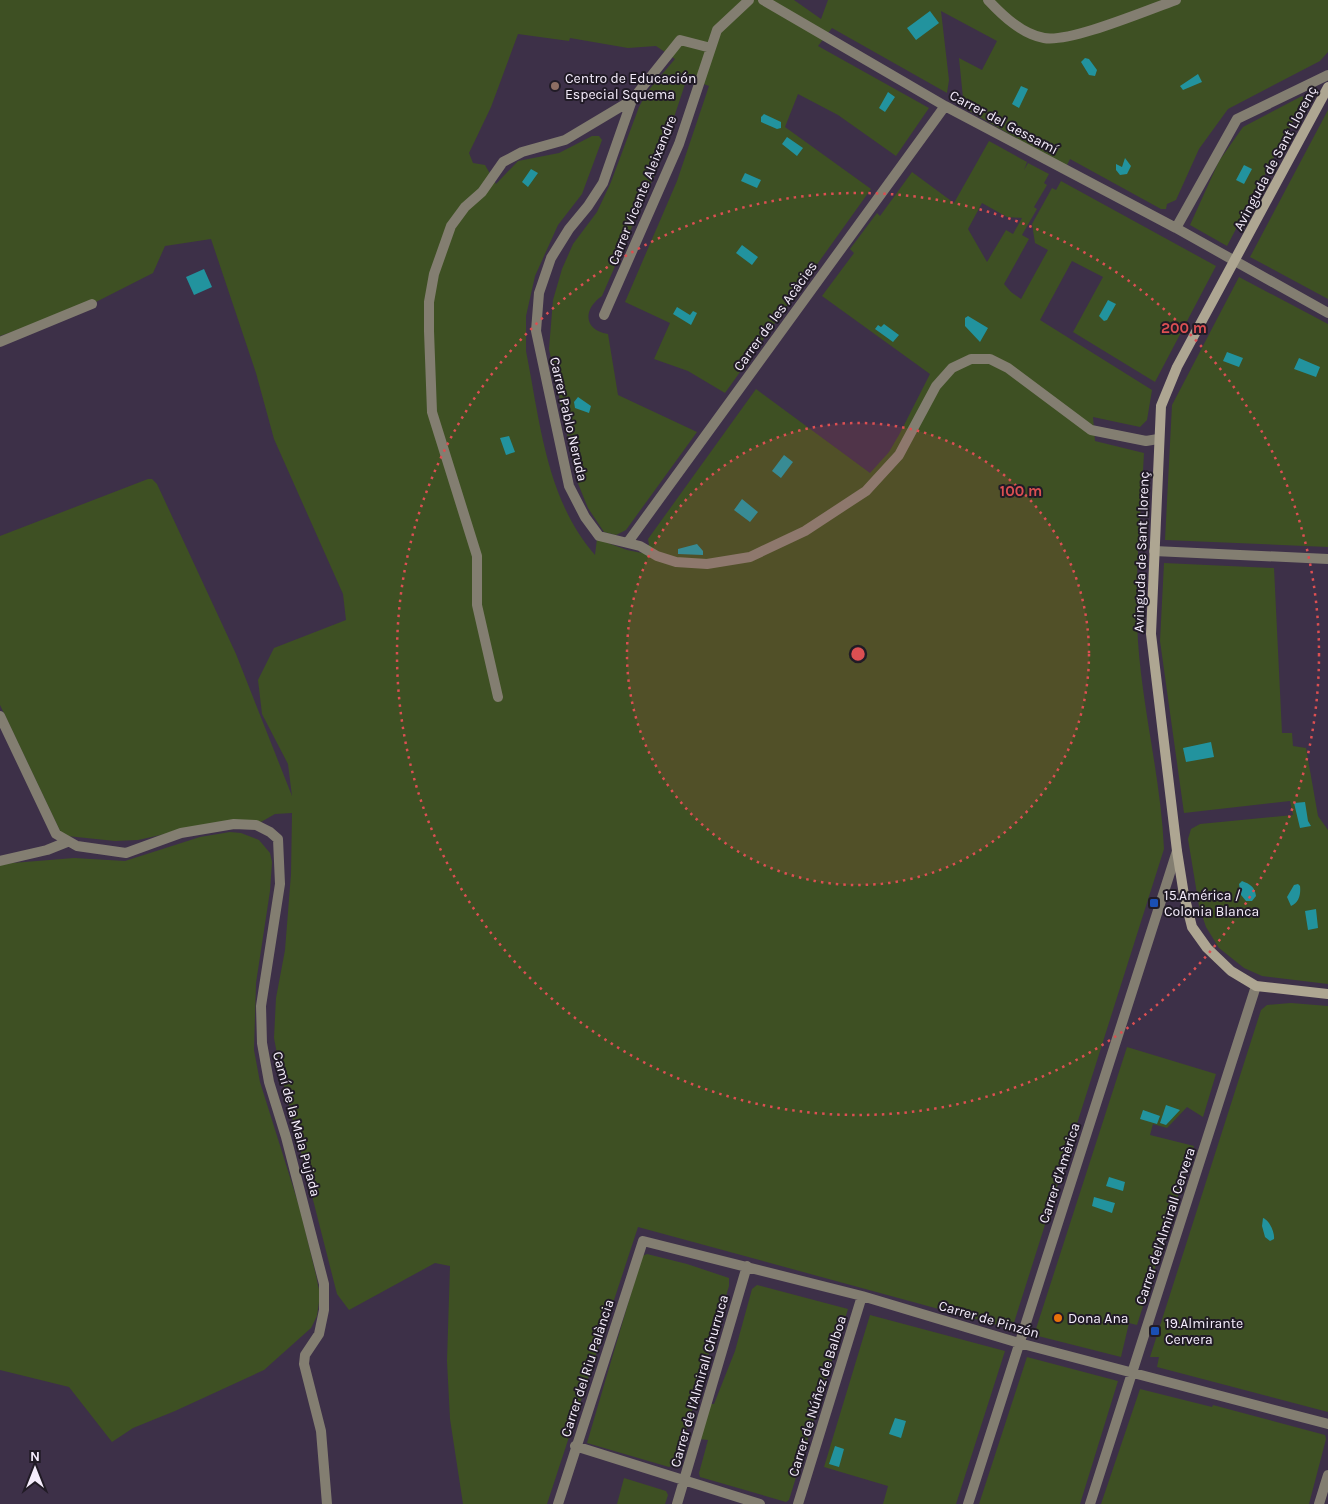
<svg xmlns="http://www.w3.org/2000/svg" width="1328" height="1504" viewBox="0 0 1328 1504" font-family="Karla,sans-serif">
  <style>
    .green { fill: #3e5023; fill-rule: evenodd }
    .water { fill: #22939e }
    .lines { fill: none; stroke-linecap: round; stroke-linejoin: round }
    .street { stroke: #837e71; stroke-width: 10 }
    .secondary { stroke: #aea692; stroke-width: 10 }
    .ring { fill: none; stroke: #dc4f52; stroke-width: 2.5; stroke-dasharray: 2.5 5 }
    .education-dot { fill: #8d6e63; stroke: #211b26; stroke-width: 2 }
    .transit-dot { fill: #1a4fb4; stroke: #211b26; stroke-width: 2 }
    .food-dot { fill: #e8710a; stroke: #211b26; stroke-width: 2 }
    .labels { text-anchor: middle; stroke-width: 4; stroke-linejoin: round; paint-order: stroke }
    .poi-label { font-size: 14px; fill: #f5edfc; stroke: #211b26; text-anchor: start }
    .street-label { font-size: 14px; fill: #f5edfc; stroke: #211b26 }
    .centre { fill: #dc4f52; stroke: #211b26; stroke-width: 2.5 }
    .ring-label { font-size: 15px; text-anchor: middle; font-weight: bold; fill: #dc4f52; stroke: #211b26; stroke-width: 4; stroke-linejoin: round; paint-order: stroke }
  </style>
  <rect width="100%" height="100%" fill="#3d3048"/>
  <path class="green" d="M 0,0 L 794,0 L 821,19 L 828,0 L 1328,0 L 1328,52 L 1320,61 L 1228,109 L 1199,149 L 1176,200 L 1167,204 L 1166,209 L 1161,209 L 1070,159 L 1066,167 L 964,108 L 959,58 L 982,70 L 997,41 L 941,11 L 949,80 L 947,93 L 832,28 L 818,46 L 929,108 L 896,156 L 838,115 L 798,94 L 785,127 L 871,189 L 725,393 L 688,371 L 654,359 L 670,323 L 625,302 L 677,181 L 709,86 L 687,78 L 656,172 L 602,296 C 583,309 583,330 608,334 L 618,395 L 697,432 L 626,530 L 616,535 L 604,532 L 588,508 L 577,481 L 549,349 L 553,300 L 562,269 L 573,244 L 597,212 L 611,182 L 639,107 L 647,92 L 675,59 L 656,46 L 628,48 L 570,38 L 569,41 L 518,34 L 491,107 L 469,153 L 473,163 L 485,165 L 496,184 L 518,161 L 559,153 L 592,136 L 599,136 L 602,140 L 582,194 L 558,225 L 535,276 L 526,316 L 526,351 C 540,421 546,499 595,555 L 597,539 L 627,550 L 642,553 L 649,545 L 648,539 L 756,389 L 870,473 L 889,452 L 900,433 L 930,374 L 822,296 L 854,253 L 850,249 L 877,213 L 880,216 L 912,172 L 954,203 L 989,141 L 1027,162 L 1024,170 L 1028,163 L 1049,174 L 1044,183 L 1047,185 L 1034,207 L 1037,209 L 1022,235 L 1029,239 L 1004,284 L 1011,292 L 1021,299 L 1048,250 L 1035,243 L 1032,224 L 1052,188 L 1056,190 L 1061,181 L 1216,266 L 1155,382 L 1073,332 L 1103,277 L 1072,261 L 1040,320 L 1152,390 L 1147,420 L 1140,427 L 1093,417 L 1095,441 L 1144,453 C 1141,515 1134,579 1138,642 C 1143,712 1161,780 1164,849 L 1012,1329 L 638,1227 L 547,1504 L 463,1504 L 450,1419 L 447,1361 L 450,1266 L 435,1263 L 349,1310 L 337,1294 L 280,1070 L 274,1038 L 276,998 L 285,950 L 291,874 L 292,813 L 275,814 L 261,822 L 224,821 L 138,840 L 115,841 L 67,836 L 61,833 L 0,705 L 0,536 L 148,479 L 152,479 L 157,484 L 236,654 L 292,796 L 288,764 L 262,714 L 258,680 L 274,648 L 346,620 L 343,594 L 274,439 L 256,373 L 211,239 L 165,246 L 153,273 L 92,304 L 0,336 ZM 982,203 L 1007,217 L 1022,218 L 1013,234 L 1006,230 L 987,262 L 968,229 Z
    M 1302,96 L 1305,99 L 1227,246 L 1190,225 L 1219,161 L 1243,127 Z
    M 1328,110 L 1328,299 L 1250,257 Z
    M 1239,277 L 1328,324 L 1328,547 L 1165,540 L 1172,405 Z
    M 1164,563 L 1274,568 L 1282,733 L 1292,733 L 1293,746 L 1306,748 L 1318,816 L 1328,830 L 1328,984 L 1262,976 L 1244,968 L 1219,948 L 1206,927 L 1199,906 L 1188,839 L 1191,829 L 1200,824 L 1293,815 L 1290,801 L 1184,813 L 1160,641 Z
    M 230,832 L 241,833 L 259,840 L 270,853 L 272,862 L 270,891 L 256,983 L 254,1050 L 260,1082 L 300,1209 L 316,1275 L 320,1295 L 317,1316 L 311,1328 L 264,1370 L 175,1411 L 133,1428 L 112,1442 L 69,1387 L 0,1370 L 0,864 L 74,858 L 125,861 L 200,837 Z
    M 1291,1003 L 1328,1006 L 1328,1412 L 1157,1367 L 1159,1357 L 1150,1357 L 1261,1010 L 1267,1005 Z
    M 1127,1047 L 1216,1074 L 1203,1117 L 1187,1107 L 1167,1128 L 1153,1124 L 1150,1135 L 1194,1146 L 1137,1325 L 1129,1323 L 1121,1357 L 1034,1335 Z
    M 647,1254 L 687,1264 L 729,1278 L 729,1286 L 677,1462 L 669,1467 L 587,1443 L 642,1256 Z
    M 757,1285 L 848,1309 L 789,1500 L 786,1502 L 700,1477 L 699,1473 L 708,1440 L 699,1439 L 710,1404 L 714,1404 L 735,1351 L 752,1289 Z
    M 870,1315 L 1005,1351 L 956,1504 L 883,1504 L 888,1486 L 824,1467 Z
    M 1027,1357 L 1118,1381 L 1080,1504 L 979,1504 Z
    M 1140,1389 L 1212,1407 L 1213,1405 L 1325,1435 L 1326,1439 L 1309,1504 L 1101,1504 Z
    M 624,1478 L 666,1491 L 668,1495 L 665,1504 L 617,1504 Z"/>
  <path class="water" d="M 930,11 L 939,23 L 916,40 L 907,28 Z
    M 1085,58 L 1089,59 L 1097,70 L 1095,76 L 1089,75 L 1081,62 Z
    M 1198,74 L 1202,82 L 1183,90 L 1180,86 Z
    M 1021,86 L 1028,89 L 1019,108 L 1012,104 Z
    M 888,92 L 895,97 L 885,112 L 879,108 Z
    M 764,114 L 781,122 L 781,128 L 777,129 L 761,122 L 761,117 Z
    M 787,137 L 803,148 L 797,156 L 782,144 Z
    M 1125,158 L 1131,166 L 1127,174 L 1120,175 L 1116,170 L 1116,164 L 1122,167 Z
    M 1244,165 L 1252,169 L 1244,184 L 1236,180 Z
    M 531,169 L 538,173 L 528,187 L 522,182 Z
    M 745,173 L 761,180 L 757,188 L 741,181 Z
    M 742,245 L 758,257 L 752,265 L 736,253 Z
    M 204,269 L 212,287 L 194,295 L 186,277 Z
    M 1108,300 L 1116,304 L 1107,320 L 1104,321 L 1099,316 Z
    M 677,307 L 690,315 L 693,311 L 697,313 L 691,325 L 673,314 Z
    M 968,316 L 988,328 L 980,342 L 965,326 L 965,318 Z
    M 884,324 L 899,335 L 893,342 L 875,329 L 878,325 L 881,327 Z
    M 1227,352 L 1243,358 L 1239,367 L 1223,361 Z
    M 1299,358 L 1320,367 L 1316,377 L 1294,369 Z
    M 578,397 L 591,406 L 589,413 L 575,408 L 574,402 Z
    M 509,436 L 515,452 L 506,455 L 500,438 Z
    M 784,455 L 793,462 L 781,478 L 772,471 Z
    M 742,499 L 758,512 L 750,522 L 734,510 Z
    M 697,544 L 703,551 L 703,555 L 678,554 L 678,549 Z
    M 1211,742 L 1214,757 L 1186,762 L 1183,748 Z
    M 1305,802 L 1308,821 L 1311,826 L 1300,828 L 1294,803 Z
    M 1242,881 C 1250,884 1255,887 1256,896 L 1252,901 L 1246,901 L 1241,895 L 1239,884 Z
    M 1298,884 L 1300,886 C 1301,894 1299,903 1291,906 L 1287,897 L 1294,885 Z
    M 1316,909 L 1318,928 L 1308,930 L 1305,911 Z
    M 1166,1105 L 1180,1110 L 1166,1125 L 1160,1123 Z
    M 1143,1110 L 1160,1116 L 1157,1124 L 1140,1119 Z
    M 1109,1177 L 1125,1182 L 1123,1191 L 1106,1186 Z
    M 1094,1197 L 1115,1203 L 1112,1213 L 1092,1206 Z
    M 1263,1218 C 1269,1220 1275,1232 1274,1239 L 1270,1241 L 1265,1237 L 1262,1226 Z
    M 895,1418 L 906,1421 L 901,1438 L 889,1434 Z
    M 835,1446 L 844,1449 L 839,1467 L 829,1464 Z"/>
  <g class="lines">
    <path class="street" d="M 763,0 L 945,106 L 1176,228 L 1328,313
      M 988,0 C 1003,16 1022,34 1044,38 C 1070,43 1147,10 1176,0
      M 632,100 L 603,183 L 588,206 L 569,229 L 551,258 L 539,293 L 536,331 L 569,486 L 585,517 L 599,536 L 640,546 L 657,556 L 676,562 L 707,564 L 750,557 L 805,531 L 866,491 L 899,455 L 936,386 L 952,368 L 971,359 L 990,359 L 1008,368 L 1091,430 L 1146,441 L 1158,439
      M 1176,228 L 1237,119 L 1328,75
      M 604,315 L 679,144 L 717,30 L 749,0
      M 0,342 L 92,304
      M 628,542 L 945,106
      M 1154,551 L 1328,559
      M 498,697 L 477,605 L 477,556 L 432,412 L 429,331 L 429,302 L 434,274 L 451,226 L 465,207 L 482,192 L 503,162 L 522,152 L 565,140 L 632,100 L 680,40 L 711,48
      M 0,716 L 56,834 L 77,846 L 126,853 L 181,833 L 234,824 L 256,825 L 270,832 L 278,839 L 280,884 L 261,1006 L 262,1043 L 269,1082 L 286,1137 L 324,1284 L 324,1310 L 319,1334 L 305,1355 L 304,1364 L 321,1431 L 327,1504
      M 0,861 L 47,850 L 67,842
      M 575,1446 L 760,1504
      M 558,1504 L 643,1241 L 862,1296 L 1019,1343 L 1328,1424
      M 677,1504 L 747,1266
      M 798,1504 L 862,1296
      M 968,1504 L 1177,851
      M 1090,1504 L 1256,986
      M 1319,1504 L 1328,1475"/>
    <path class="secondary" d="M 1328,87 L 1177,367 L 1161,406 L 1151,634 L 1177,851 L 1184,895 L 1192,927 L 1207,948 L 1231,971 L 1256,986 L 1328,994"/>
  </g>
  <circle cx="858" cy="654" r="231" fill="#dc4f52" fill-opacity=".12"/>
  <g class="ring">
    <circle cx="858" cy="654" r="231"/>
    <circle cx="858" cy="654" r="461"/>
  </g>
  <circle class="education-dot" cx="555" cy="86" r="5"/>
  <g class="transit-dot">
    <rect x="1149" y="898" width="10" height="10" rx="2.5"/>
    <rect x="1150" y="1326" width="10" height="10" rx="2.5"/>
  </g>
  <circle class="food-dot" cx="1058" cy="1318" r="5"/>
  <g class="labels">
    <g class="poi-label">
      <text x="565" y="83">Centro de Educación<tspan x="565" dy="16">Especial Squema</tspan></text>
      <text x="1164" y="900">15.América /<tspan x="1164" dy="16">Colonia Blanca</tspan></text>
      <text x="1068" y="1323">Dona Ana</text>
      <text x="1165" y="1328">19.Almirante<tspan x="1165" dy="16">Cervera</tspan></text>
    </g>
    <g class="street-label">
      <text transform="translate(1004 122) rotate(28)" y="5">Carrer del Gessamí</text>
      <text transform="translate(1275 158) rotate(-62)" y="5">Avinguda de Sant Llorenç</text>
      <text transform="translate(642 190) rotate(-68)" y="5">Carrer Vicente Aleixandre</text>
      <text transform="translate(775 316) rotate(-54)" y="5">Carrer de les Acàcies</text>
      <text transform="translate(569 419) rotate(77)" y="5">Carrer Pablo Neruda</text>
      <text transform="translate(1141 552) rotate(-88)" y="5">Avinguda de Sant Llorenç</text>
      <text transform="translate(297 1124) rotate(75)" y="5">Camí de la Mala Pujada</text>
      <text transform="translate(1059 1173) rotate(-72)" y="5">Carrer d'Amèrica</text>
      <text transform="translate(1165 1226) rotate(-72)" y="5">Carrer del'Almirall Cervera</text>
      <text transform="translate(989 1319) rotate(16)" y="5">Carrer de Pinzón</text>
      <text transform="translate(587 1368) rotate(-72)" y="5">Carrer del Riu Palància</text>
      <text transform="translate(699 1381) rotate(-74)" y="5">Carrer de l'Almirall Churruca</text>
      <text transform="translate(817 1396) rotate(-73)" y="5">Carrer de Núñez de Balboa</text>
    </g>
  </g>
  <circle cx="858" cy="654" r="8" class="centre"/>
  <g class="ring-label">
    <text x="1184" y="333">200 m</text>
    <text x="1021" y="496">100 m</text>
  </g>
  <g transform="translate(35 1469)" stroke="#211b26" stroke-width="4" paint-order="stroke">
  <path d="M0-4L9 19L0 12L-9 19Z" fill="#f5edfc"/>
  <text y="-8" font-size="14" font-weight="bold" text-anchor="middle" fill="#f5edfc">N</text>
  </g>
</svg>
